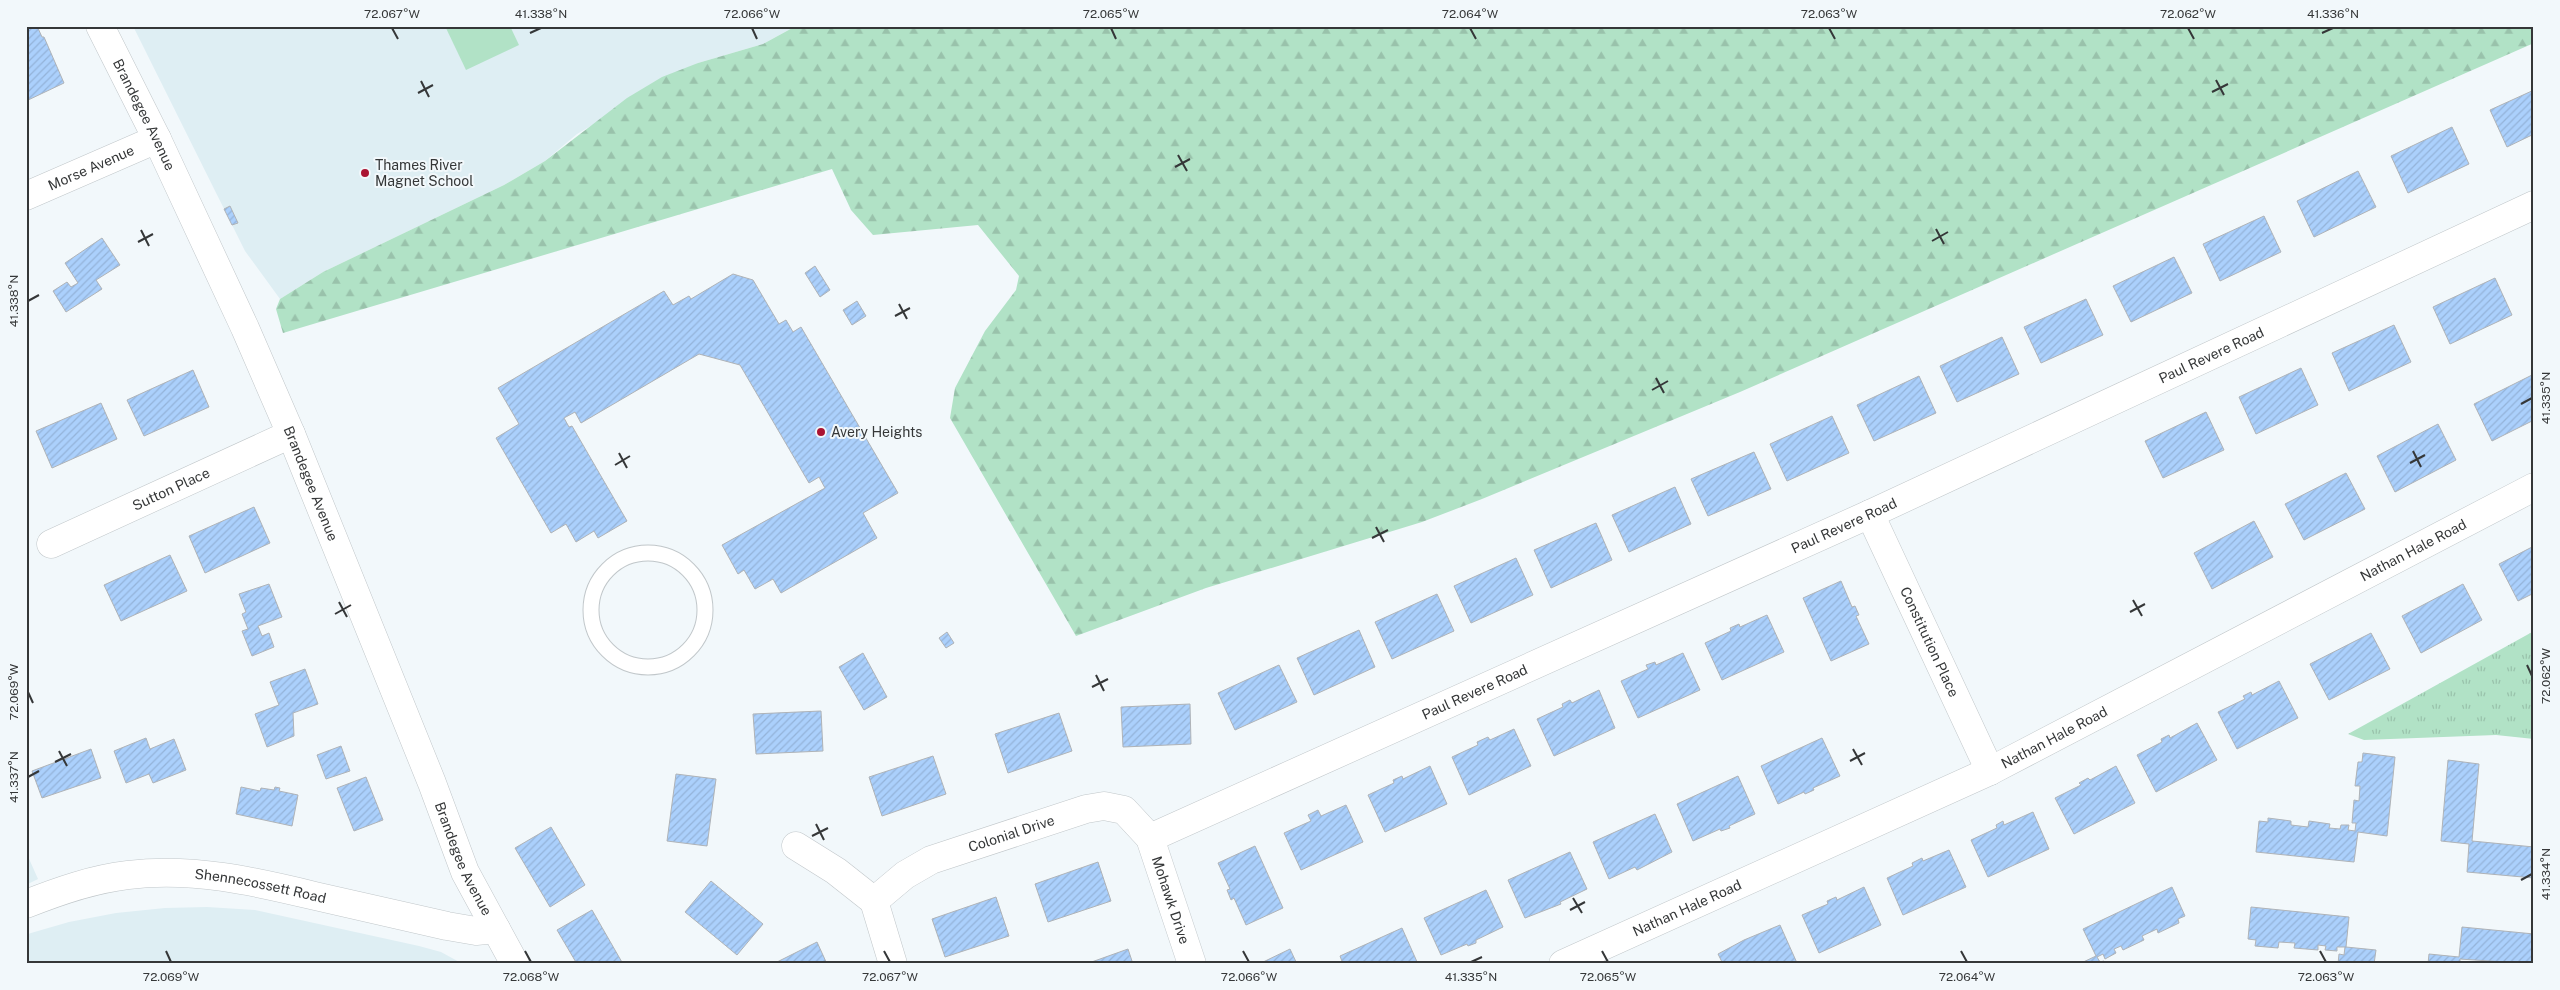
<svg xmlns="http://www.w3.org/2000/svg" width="2560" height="990" viewBox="0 0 2560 990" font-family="'Public Sans',sans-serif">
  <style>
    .built { fill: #deeef3 }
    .grass { fill: url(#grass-tufts) }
    .forest { fill: url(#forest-firs) }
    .green { fill: #b1e2c6 }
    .building { fill: url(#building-hatch); stroke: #afb3b7 }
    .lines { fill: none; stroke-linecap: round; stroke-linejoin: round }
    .service-casing { stroke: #c1c7ca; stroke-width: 17 }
    .minor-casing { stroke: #c1c7ca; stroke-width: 29 }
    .tertiary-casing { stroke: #c1c7ca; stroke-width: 29 }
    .service { stroke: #fff; stroke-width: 15 }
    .minor { stroke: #fff; stroke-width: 28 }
    .tertiary { stroke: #fff; stroke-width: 28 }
    .ticks { fill: none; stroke: #353738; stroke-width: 2 }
    .poi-dot { fill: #aa1432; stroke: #f2f8fb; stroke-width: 2 }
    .labels { text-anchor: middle; stroke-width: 4; stroke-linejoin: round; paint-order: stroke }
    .street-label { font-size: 14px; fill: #353738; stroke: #f2f8fb }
    .poi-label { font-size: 14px; fill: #353738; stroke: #f2f8fb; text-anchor: start }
    .neatline { fill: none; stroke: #353738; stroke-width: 2 }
    .ticks-label { font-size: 12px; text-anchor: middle; fill: #353738 }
  </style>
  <defs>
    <pattern id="grass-tufts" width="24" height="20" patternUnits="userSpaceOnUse" patternTransform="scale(1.25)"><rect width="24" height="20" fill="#b1e2c6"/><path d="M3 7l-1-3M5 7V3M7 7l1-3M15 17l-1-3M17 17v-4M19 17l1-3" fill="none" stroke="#99c2ab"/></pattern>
    <pattern id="forest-firs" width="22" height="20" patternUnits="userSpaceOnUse" patternTransform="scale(1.25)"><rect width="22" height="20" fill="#b1e2c6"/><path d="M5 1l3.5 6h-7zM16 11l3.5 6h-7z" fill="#99c2ab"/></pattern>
    <pattern id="building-hatch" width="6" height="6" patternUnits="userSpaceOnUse" patternTransform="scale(1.25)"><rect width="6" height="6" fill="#abd0fc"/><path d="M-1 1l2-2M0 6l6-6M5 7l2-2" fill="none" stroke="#94b3d9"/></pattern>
  </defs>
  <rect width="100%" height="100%" fill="#f2f8fb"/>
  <path class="built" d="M 133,26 L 796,26 L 763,44 L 698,63 L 577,134 L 545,161 L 504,185 L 323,272 L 280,299 L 245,251 Z
    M 26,852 L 38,879 L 26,885 Z
    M 207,907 L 255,910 L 419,946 L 441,952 L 463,964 L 26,964 L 26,935 L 31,933 L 69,922 L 116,913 L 165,908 Z"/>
  <path class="grass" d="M 2534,631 L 2534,739 L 2496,735 L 2364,740 L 2348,734 Z"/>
  <path class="forest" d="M 796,26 L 2534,26 L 2534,43 L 1740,392 L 1482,499 L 1422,522 L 1206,588 L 1076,636 L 950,418 L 955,388 L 985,331 L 1016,290 L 1019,276 L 978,225 L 873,235 L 851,210 L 832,169 L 283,333 L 276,309 L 280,299 L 323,272 L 504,185 L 545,161 L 627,98 L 662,77 L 698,63 L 763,44 Z"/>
  <path class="green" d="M 445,26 L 510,26 L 519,45 L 466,70 Z"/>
  <path class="building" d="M 33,26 L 37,26 L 42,37 L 44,37 L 64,83 L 26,101 L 26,29 Z
    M 2534,90 L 2534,134 L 2507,147 L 2490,110 Z
    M 2452,127 L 2469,164 L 2408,193 L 2391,156 Z
    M 2358,171 L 2376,207 L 2314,237 L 2297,201 Z
    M 230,206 L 238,223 L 232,225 L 224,209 Z
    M 2264,216 L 2281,252 L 2220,281 L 2203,244 Z
    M 102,238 L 120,265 L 96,280 L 102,289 L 66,312 L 53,291 L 67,282 L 71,287 L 78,283 L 65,263 Z
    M 2174,257 L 2192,293 L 2131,322 L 2113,286 Z
    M 815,266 L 830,290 L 820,297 L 805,273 Z
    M 733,274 L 753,280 L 779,324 L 786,320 L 793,332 L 801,327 L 898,493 L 863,513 L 877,538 L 781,593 L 773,579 L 755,589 L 744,570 L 738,574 L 722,545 L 825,488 L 819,477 L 809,483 L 740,365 L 699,354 L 581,423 L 575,412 L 564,418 L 569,427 L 572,426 L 627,521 L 598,538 L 594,531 L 576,542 L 566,524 L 551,533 L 496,438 L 519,424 L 498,388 L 664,291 L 673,305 L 689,296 L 691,299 Z
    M 2495,278 L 2512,315 L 2450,344 L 2433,307 Z
    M 2086,299 L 2103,335 L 2041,363 L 2024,327 Z
    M 857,301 L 866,316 L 852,325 L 843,310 Z
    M 2394,325 L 2411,362 L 2349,391 L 2332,353 Z
    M 2002,337 L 2019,374 L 1957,402 L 1940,366 Z
    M 2301,368 L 2318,405 L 2256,434 L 2239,397 Z
    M 193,370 L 209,407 L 144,436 L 127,400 Z
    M 2534,374 L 2534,420 L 2492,441 L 2474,404 Z
    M 1919,376 L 1936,413 L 1874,441 L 1857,405 Z
    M 101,403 L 117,439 L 52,468 L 36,431 Z
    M 2206,412 L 2224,450 L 2163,478 L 2145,441 Z
    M 1832,416 L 1849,453 L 1787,481 L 1770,444 Z
    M 2438,424 L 2456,460 L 2395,492 L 2377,456 Z
    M 1754,452 L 1771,489 L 1708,516 L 1691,479 Z
    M 2346,473 L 2365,509 L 2304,540 L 2285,504 Z
    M 1675,487 L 1691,524 L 1629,552 L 1612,515 Z
    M 254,507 L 270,543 L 205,573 L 189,536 Z
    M 2254,521 L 2273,557 L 2212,589 L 2194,553 Z
    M 1596,523 L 1612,560 L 1551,588 L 1534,550 Z
    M 2534,546 L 2534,593 L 2518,601 L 2499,564 Z
    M 170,555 L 187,591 L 121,621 L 104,585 Z
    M 1516,558 L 1533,595 L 1471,623 L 1454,586 Z
    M 1841,581 L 1852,607 L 1855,606 L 1859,615 L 1856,616 L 1869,644 L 1831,661 L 1803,598 Z
    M 269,584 L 282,617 L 258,626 L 262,636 L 269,633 L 274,647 L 252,656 L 242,631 L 248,629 L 242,614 L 246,612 L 239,594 Z
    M 2463,584 L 2482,620 L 2421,653 L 2402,616 Z
    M 1437,594 L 1454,631 L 1392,659 L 1375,622 Z
    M 1767,615 L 1784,652 L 1722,680 L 1705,643 L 1731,631 L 1730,628 L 1739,624 L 1740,627 Z
    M 1359,630 L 1375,667 L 1314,695 L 1297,658 Z
    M 947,632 L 954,643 L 946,648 L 939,638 Z
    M 2371,633 L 2390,669 L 2329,700 L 2310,664 Z
    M 863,653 L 887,697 L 864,710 L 839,667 Z
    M 1683,653 L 1700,690 L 1638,718 L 1621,681 L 1648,669 L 1646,665 L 1655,662 L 1656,665 Z
    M 1279,665 L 1297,702 L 1235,730 L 1218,693 Z
    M 305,669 L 318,704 L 293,713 L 294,736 L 267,747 L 255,714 L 279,705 L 270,682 Z
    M 2279,681 L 2298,718 L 2237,749 L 2218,712 L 2245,699 L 2243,696 L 2251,692 L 2252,695 Z
    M 1599,690 L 1615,728 L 1554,756 L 1537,719 L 1563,707 L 1562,704 L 1570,700 L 1572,703 Z
    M 1190,704 L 1191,744 L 1123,747 L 1121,707 Z
    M 821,711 L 823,751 L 756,754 L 753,714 Z
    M 1059,713 L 1072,751 L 1008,773 L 995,734 Z
    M 2197,723 L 2217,760 L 2156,792 L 2137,755 L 2162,742 L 2161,739 L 2169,735 L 2170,738 Z
    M 1514,729 L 1531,766 L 1469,795 L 1452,757 L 1478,745 L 1477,742 L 1488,737 L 1490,740 Z
    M 146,738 L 150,749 L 174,739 L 186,770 L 153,783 L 149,774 L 126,783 L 114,751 Z
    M 1822,738 L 1840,776 L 1813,788 L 1814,790 L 1805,794 L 1804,792 L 1778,804 L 1761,766 Z
    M 341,746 L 350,771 L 326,779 L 317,755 Z
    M 91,749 L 101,778 L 42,798 L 32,771 Z
    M 2363,753 L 2395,757 L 2387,836 L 2358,832 L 2354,862 L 2256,852 L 2259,821 L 2268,822 L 2268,818 L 2291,821 L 2291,825 L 2308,827 L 2309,821 L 2330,824 L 2329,828 L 2340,829 L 2341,825 L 2349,825 L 2348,830 L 2355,831 L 2356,823 L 2352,823 L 2354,800 L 2359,801 L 2360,786 L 2355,786 L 2358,762 L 2362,762 Z
    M 933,756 L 946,794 L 882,816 L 869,777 Z
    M 2448,760 L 2479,764 L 2472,841 L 2534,847 L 2534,878 L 2467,872 L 2469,844 L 2441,841 Z
    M 1430,766 L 1447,804 L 1385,832 L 1368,795 L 1394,783 L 1393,780 L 1402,776 L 1403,779 Z
    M 2116,766 L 2135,803 L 2074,834 L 2055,798 L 2081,785 L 2079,783 L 2088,778 L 2090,780 Z
    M 676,774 L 716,779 L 707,846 L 667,841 Z
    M 1738,776 L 1755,814 L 1729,826 L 1730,828 L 1721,831 L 1720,829 L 1693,841 L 1677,804 Z
    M 366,777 L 383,820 L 354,831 L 337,788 Z
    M 241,787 L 260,791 L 261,788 L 274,790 L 275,787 L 280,788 L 279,791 L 298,795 L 292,826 L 236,814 Z
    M 1346,805 L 1363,842 L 1301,870 L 1284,833 L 1311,821 L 1308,815 L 1318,810 L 1321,816 Z
    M 2033,812 L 2049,849 L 1988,877 L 1971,840 L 1997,828 L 1996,825 L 2003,821 L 2004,825 Z
    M 1655,814 L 1672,852 L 1637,870 L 1635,867 L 1609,879 L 1593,842 Z
    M 551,827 L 585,885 L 550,907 L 515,848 Z
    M 1255,846 L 1283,908 L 1246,925 L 1234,898 L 1231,900 L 1227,890 L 1230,889 L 1218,863 Z
    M 1949,850 L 1966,887 L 1903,915 L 1887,878 L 1913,866 L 1912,863 L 1922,858 L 1923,861 Z
    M 1570,852 L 1587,889 L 1560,902 L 1561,904 L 1525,918 L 1508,880 Z
    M 1098,862 L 1111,901 L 1048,922 L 1035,884 Z
    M 711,881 L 763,924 L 737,955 L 685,912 Z
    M 1864,887 L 1881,925 L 1819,953 L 1802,915 L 1828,904 L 1827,901 L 1836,897 L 1837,900 Z
    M 2172,887 L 2185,916 L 2178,919 L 2179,923 L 2158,933 L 2157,929 L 2142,936 L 2144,940 L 2123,950 L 2121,946 L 2114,949 L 2116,953 L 2105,959 L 2103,954 L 2097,957 L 2100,962 L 2104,961 L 2106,964 L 2079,964 L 2096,956 L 2083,929 Z
    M 1486,890 L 1503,927 L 1476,940 L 1476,943 L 1468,946 L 1467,944 L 1441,955 L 1424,918 Z
    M 996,897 L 1009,936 L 945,957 L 932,919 Z
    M 2251,907 L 2349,917 L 2346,947 L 2376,950 L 2374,964 L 2338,964 L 2339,954 L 2344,955 L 2345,947 L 2337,947 L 2337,951 L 2325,950 L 2326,946 L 2318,945 L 2318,950 L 2294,948 L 2295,943 L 2279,942 L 2278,948 L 2255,946 L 2256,940 L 2248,939 Z
    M 592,910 L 623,964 L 577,964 L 557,930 Z
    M 1780,925 L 1797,963 L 1723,964 L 1718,954 L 1744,940 Z
    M 2462,927 L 2534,934 L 2534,964 L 2460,959 L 2460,964 L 2428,964 L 2429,954 L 2459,957 Z
    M 1402,928 L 1418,964 L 1343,964 L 1340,956 Z
    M 817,942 L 827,964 L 773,964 Z
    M 1128,949 L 1133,964 L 1086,964 Z
    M 1290,949 L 1297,964 L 1259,964 Z"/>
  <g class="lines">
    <g class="service-casing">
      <path id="service" d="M591 610a57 57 0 1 1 114 0a57 57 0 1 1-114 0Z"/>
    </g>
    <g class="minor-casing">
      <g id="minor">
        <path id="s1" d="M 26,196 L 157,139"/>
        <path id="s2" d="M 1870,514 L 1990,771"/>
        <path id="s3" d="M 51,544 L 291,434"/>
        <path id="s4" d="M 1150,838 L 1870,514 L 2534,205"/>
        <path d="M 796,846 L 836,871 L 874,901 L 893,964"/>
        <path id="s5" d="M 874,901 L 905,875 L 931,860 L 1086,809 L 1104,806 L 1124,810 L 1150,838 L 1192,964"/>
        <path id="s6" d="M 26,904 C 59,891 93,879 128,875 C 192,867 253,881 315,896 C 359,906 403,916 447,926 L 476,931 L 496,929"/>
        <path id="s7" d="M 1563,964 L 1990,771 L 2534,487"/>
      </g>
    </g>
    <g class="tertiary-casing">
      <g id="tertiary">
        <path id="s8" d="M 100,26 L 157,139 L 245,328 L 291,434 L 432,783 L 465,872 L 515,964"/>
      </g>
    </g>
    <use href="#service" class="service"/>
    <use href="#minor" class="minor"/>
    <use href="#tertiary" class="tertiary"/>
  </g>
  <path class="ticks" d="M 392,28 L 398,39M 752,28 L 757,39M 1111,28 L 1116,39M 1470,28 L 1476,39M 1829,28 L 1835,39M 2188,28 L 2194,39M 530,33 L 541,28M 2322,33 L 2333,28M 2216,80 L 2224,95M 421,81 L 429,97M 2212,92 L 2228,84M 418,93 L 433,85M 1178,155 L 1187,171M 1175,167 L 1190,159M 1936,229 L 1944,244M 141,230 L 149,246M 1932,241 L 1948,232M 138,242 L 153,234M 28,301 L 39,295M 899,304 L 907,319M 895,316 L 910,308M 1656,378 L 1664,393M 1652,390 L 1668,381M 2521,404 L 2532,398M 2413,451 L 2421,467M 619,453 L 627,468M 2410,463 L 2425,455M 615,465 L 630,456M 1376,527 L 1384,542M 1372,538 L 1388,530M 2133,600 L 2142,616M 339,602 L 347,617M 2130,612 L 2145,604M 335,614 L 351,605M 2527,665 L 2532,676M 1096,675 L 1104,691M 1092,687 L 1108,679M 28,692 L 33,703M 1853,749 L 1862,765M 59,751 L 67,766M 1850,761 L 1865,753M 55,762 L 71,754M 28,777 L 39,771M 816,824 L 824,840M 812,836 L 828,828M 2521,880 L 2532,874M 1573,898 L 1582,913M 1570,910 L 1585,902M 166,951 L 171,962M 525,951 L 531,962M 884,951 L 890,962M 1243,951 L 1249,962M 1602,951 L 1608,962M 1961,951 L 1967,962M 2320,951 L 2326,962M 1471,962 L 1482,957"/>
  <g class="poi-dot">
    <circle cx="365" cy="173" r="5"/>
    <circle cx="821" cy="432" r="5"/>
  </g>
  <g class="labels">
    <g class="street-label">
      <text dy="5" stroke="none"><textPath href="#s8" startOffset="99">Brandegee Avenue</textPath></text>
      <text dy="5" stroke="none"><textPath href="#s1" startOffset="71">Morse Avenue</textPath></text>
      <text dy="5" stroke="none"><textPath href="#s4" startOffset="1166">Paul Revere Road</textPath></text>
      <text dy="5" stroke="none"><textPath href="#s8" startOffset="504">Brandegee Avenue</textPath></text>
      <text dy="5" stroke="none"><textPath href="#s3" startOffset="132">Sutton Place</textPath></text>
      <text dy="5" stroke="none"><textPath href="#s4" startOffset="761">Paul Revere Road</textPath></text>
      <text dy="5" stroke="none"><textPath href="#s7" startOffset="946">Nathan Hale Road</textPath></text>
      <text dy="5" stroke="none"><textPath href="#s2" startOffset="141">Constitution Place</textPath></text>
      <text dy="5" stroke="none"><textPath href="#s4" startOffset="356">Paul Revere Road</textPath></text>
      <text dy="5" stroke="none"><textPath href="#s7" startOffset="541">Nathan Hale Road</textPath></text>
      <text dy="5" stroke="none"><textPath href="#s5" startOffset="155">Colonial Drive</textPath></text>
      <text dy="5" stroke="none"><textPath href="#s8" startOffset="909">Brandegee Avenue</textPath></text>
      <text dy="5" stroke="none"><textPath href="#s6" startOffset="240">Shennecossett Road</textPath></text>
      <text dy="5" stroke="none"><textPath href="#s5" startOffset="376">Mohawk Drive</textPath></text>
      <text dy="5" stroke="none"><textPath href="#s7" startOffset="136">Nathan Hale Road</textPath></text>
    </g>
    <g class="poi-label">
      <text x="375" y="170">Thames River<tspan x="375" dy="16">Magnet School</tspan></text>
      <text x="831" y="437">Avery Heights</text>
    </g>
  </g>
  <rect width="2560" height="990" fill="none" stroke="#f2f8fb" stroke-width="55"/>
  <rect x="28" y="28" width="2504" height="934" class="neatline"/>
  <g class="ticks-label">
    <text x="392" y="18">72.067°W</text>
    <text x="541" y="18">41.338°N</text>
    <text x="752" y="18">72.066°W</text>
    <text x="1111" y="18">72.065°W</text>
    <text x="1470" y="18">72.064°W</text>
    <text x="1829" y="18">72.063°W</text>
    <text x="2188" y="18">72.062°W</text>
    <text x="2333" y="18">41.336°N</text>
    <text transform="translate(14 301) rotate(-90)" y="4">41.338°N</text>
    <text transform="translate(2546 398) rotate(-90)" y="4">41.335°N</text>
    <text transform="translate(2546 676) rotate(-90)" y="4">72.062°W</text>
    <text transform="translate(14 692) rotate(-90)" y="4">72.069°W</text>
    <text transform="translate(14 777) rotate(-90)" y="4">41.337°N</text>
    <text transform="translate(2546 874) rotate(-90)" y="4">41.334°N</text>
    <text x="171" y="981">72.069°W</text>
    <text x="531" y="981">72.068°W</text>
    <text x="890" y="981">72.067°W</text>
    <text x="1249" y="981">72.066°W</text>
    <text x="1471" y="981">41.335°N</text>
    <text x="1608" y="981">72.065°W</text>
    <text x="1967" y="981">72.064°W</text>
    <text x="2326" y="981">72.063°W</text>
  </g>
</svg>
